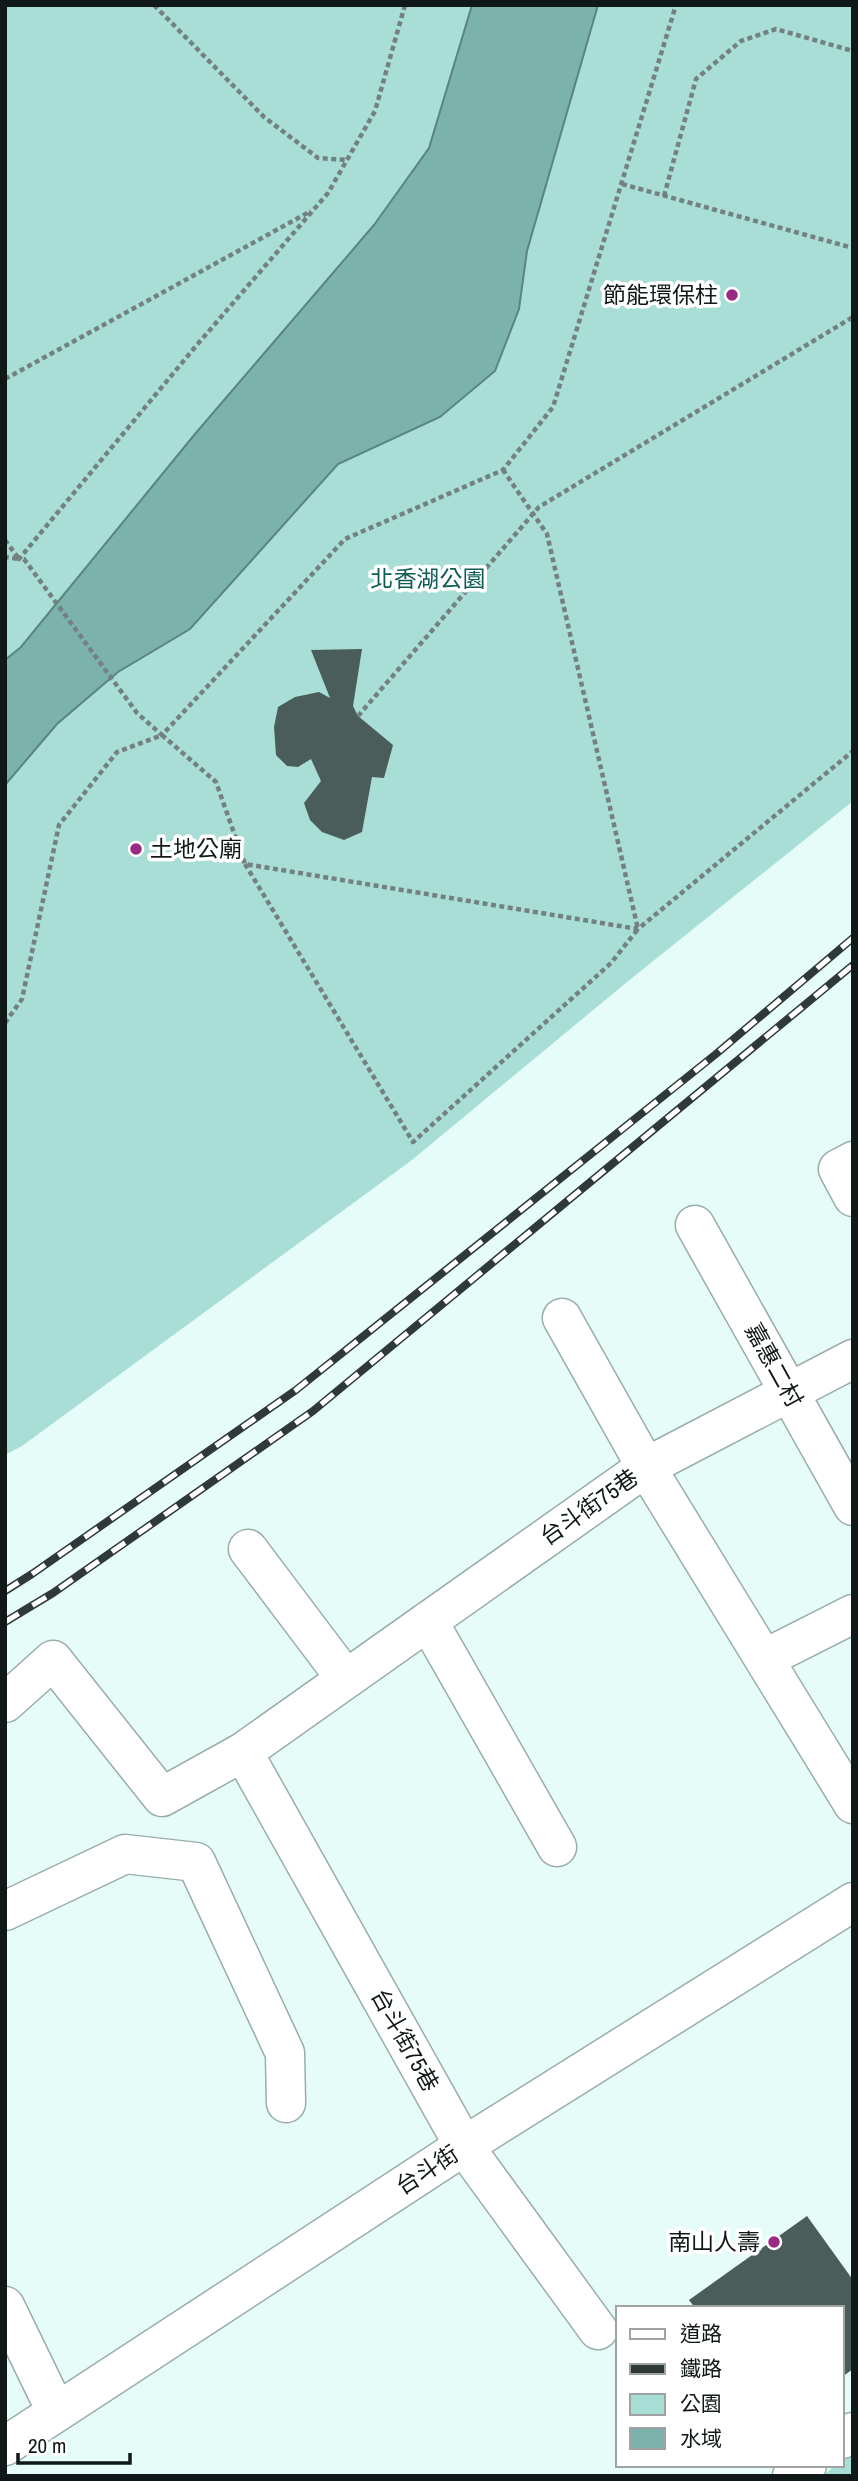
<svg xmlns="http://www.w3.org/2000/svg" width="858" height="2481" viewBox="0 0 858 2481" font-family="'Archivo Narrow','Noto Sans TC',sans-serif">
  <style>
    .green { fill: #a9ded7 }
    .water { fill: #7bb2ab; stroke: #5b847f; stroke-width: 2 }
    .building { fill: #4a5d5a }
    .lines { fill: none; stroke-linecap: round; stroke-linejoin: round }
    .minor-casing { stroke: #99adaa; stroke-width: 41 }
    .major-casing { stroke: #99adaa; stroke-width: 41 }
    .path { stroke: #73817f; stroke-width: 4.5; stroke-dasharray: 5 3.5; stroke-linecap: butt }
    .minor { stroke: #fff; stroke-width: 38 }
    .major { stroke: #fff; stroke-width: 38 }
    .rail-casing { stroke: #2f3937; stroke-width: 8 }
    .rail { stroke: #fff; stroke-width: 5; stroke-dasharray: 16; stroke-linecap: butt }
    .poi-dot { fill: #9a2885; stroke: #fff; stroke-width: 2.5 }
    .labels { text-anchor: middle; stroke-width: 7; stroke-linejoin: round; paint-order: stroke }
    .poi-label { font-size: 23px; fill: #111918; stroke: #fff; text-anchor: end }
    .park-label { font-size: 23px; fill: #0d5c55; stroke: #fff }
    .street-label { font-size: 23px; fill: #111918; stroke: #fff }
  </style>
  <rect width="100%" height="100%" fill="#e6fcf9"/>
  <path class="green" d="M 5,5 L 853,5 L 853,801 L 627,982 L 412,1160 L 22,1446 L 5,1455 Z
    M 853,2454 L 853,2476 L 822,2476 L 836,2465 L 842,2465 L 842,2461 Z"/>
  <path class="water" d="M 472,5 L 598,5 L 527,251 L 519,309 L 495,371 L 440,417 L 338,464 L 190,629 L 118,672 L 57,724 L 5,785 L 5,660 L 21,647 L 195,434 L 374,225 L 429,148 Z"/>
  <path class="building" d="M 362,649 L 353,706 L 358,716 L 393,745 L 384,778 L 372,777 L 362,832 L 344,840 L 322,832 L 310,820 L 304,803 L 321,781 L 311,759 L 298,767 L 287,766 L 276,755 L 274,727 L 278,707 L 295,697 L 319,692 L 330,698 L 311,650 Z
    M 807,2216 L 853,2280 L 853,2369 L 842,2377 L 842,2308 L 695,2308 L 689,2300 Z"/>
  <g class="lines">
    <g class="minor-casing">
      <path id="minor" d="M 853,1161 L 838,1169 L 853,1197
        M 695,1225 L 853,1506
        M 562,1318 L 646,1467 L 853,1359
        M 248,1549 L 346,1679
        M 428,1621 L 557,1847
        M 764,1659 L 853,1614
        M 5,1703 L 53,1660 L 162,1797 L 243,1752 L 464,2146 L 598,2330
        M 243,1752 L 646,1467 L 853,1804
        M 5,1911 L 125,1854 L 196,1862 L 285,2053 L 286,2103
        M 5,2306 L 56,2411
        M 5,2446 L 464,2146 L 853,1902"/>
    </g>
    <g class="major-casing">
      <path id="major" d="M 842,2439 L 853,2432
        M 792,2476 L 807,2465"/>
    </g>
    <path class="path" d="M 154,5 L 264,117 L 318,158 L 347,160
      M 405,5 L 375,111 L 328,193 L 196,346 L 19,559 L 24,559 L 137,713 L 162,735 L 345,539 L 503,470 L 553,407 L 676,5
      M 622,184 L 853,248
      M 664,196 L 696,79 L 741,41 L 776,29 L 853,51
      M 5,379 L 311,211
      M 5,540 L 19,559 L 5,557
      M 358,716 L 539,507 L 853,317
      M 245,864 L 413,1142 L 611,963 L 638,929 L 547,534 L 503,470
      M 5,1023 L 22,999 L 59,825 L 117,752 L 162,735 L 216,782 L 245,864 L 638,929 L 853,751"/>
    <use href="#minor" class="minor"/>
    <use href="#major" class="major"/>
    <g class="rail-casing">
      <path id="rail" d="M 5,1591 L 32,1574 L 296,1390 L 716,1054 L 853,938
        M 5,1622 L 53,1593 L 313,1411 L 853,965"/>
    </g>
    <use href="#rail" class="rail"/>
  </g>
  <g class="poi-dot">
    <circle cx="732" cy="295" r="7"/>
    <circle cx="136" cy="849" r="7"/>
    <circle cx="774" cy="2242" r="7"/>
  </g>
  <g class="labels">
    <g class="poi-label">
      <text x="718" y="303">節能環保柱</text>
      <text x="150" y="857" text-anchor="start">土地公廟</text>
      <text x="760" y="2250">南山人壽</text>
    </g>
    <g class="park-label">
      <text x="428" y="587">北香湖公園</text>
    </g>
    <g class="street-label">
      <text transform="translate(774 1365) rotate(61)" y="8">嘉惠二村</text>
      <text transform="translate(589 1507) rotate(-35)" y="8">台斗街75巷</text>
      <text transform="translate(405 2040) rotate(61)" y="8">台斗街75巷</text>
      <text transform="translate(427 2170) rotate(-33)" y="8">台斗街</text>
    </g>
  </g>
  <rect width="858" height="2481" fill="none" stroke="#111918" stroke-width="14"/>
  <rect x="616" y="2306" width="228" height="161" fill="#ffffff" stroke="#a0a3a3" stroke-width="2"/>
  <rect x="630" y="2329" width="35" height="10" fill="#ffffff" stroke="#a0a3a3" stroke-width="2"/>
  <text x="680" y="2341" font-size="21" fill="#111918">道路</text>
  <rect x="630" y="2364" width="35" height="10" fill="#2f3937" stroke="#a0a3a3" stroke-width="2"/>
  <text x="680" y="2376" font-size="21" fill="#111918">鐵路</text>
  <rect x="630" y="2394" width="35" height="21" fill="#a9ded7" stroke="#a0a3a3" stroke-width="2"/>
  <text x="680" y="2411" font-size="21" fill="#111918">公園</text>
  <rect x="630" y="2428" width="35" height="21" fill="#7bb2ab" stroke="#a0a3a3" stroke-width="2"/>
  <text x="680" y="2446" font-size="21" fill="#111918">水域</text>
  <path d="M18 2453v10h112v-10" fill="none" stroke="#111918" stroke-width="3.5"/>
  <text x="28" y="2453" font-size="21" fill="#111918" stroke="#ffffff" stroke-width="5" paint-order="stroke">20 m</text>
</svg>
